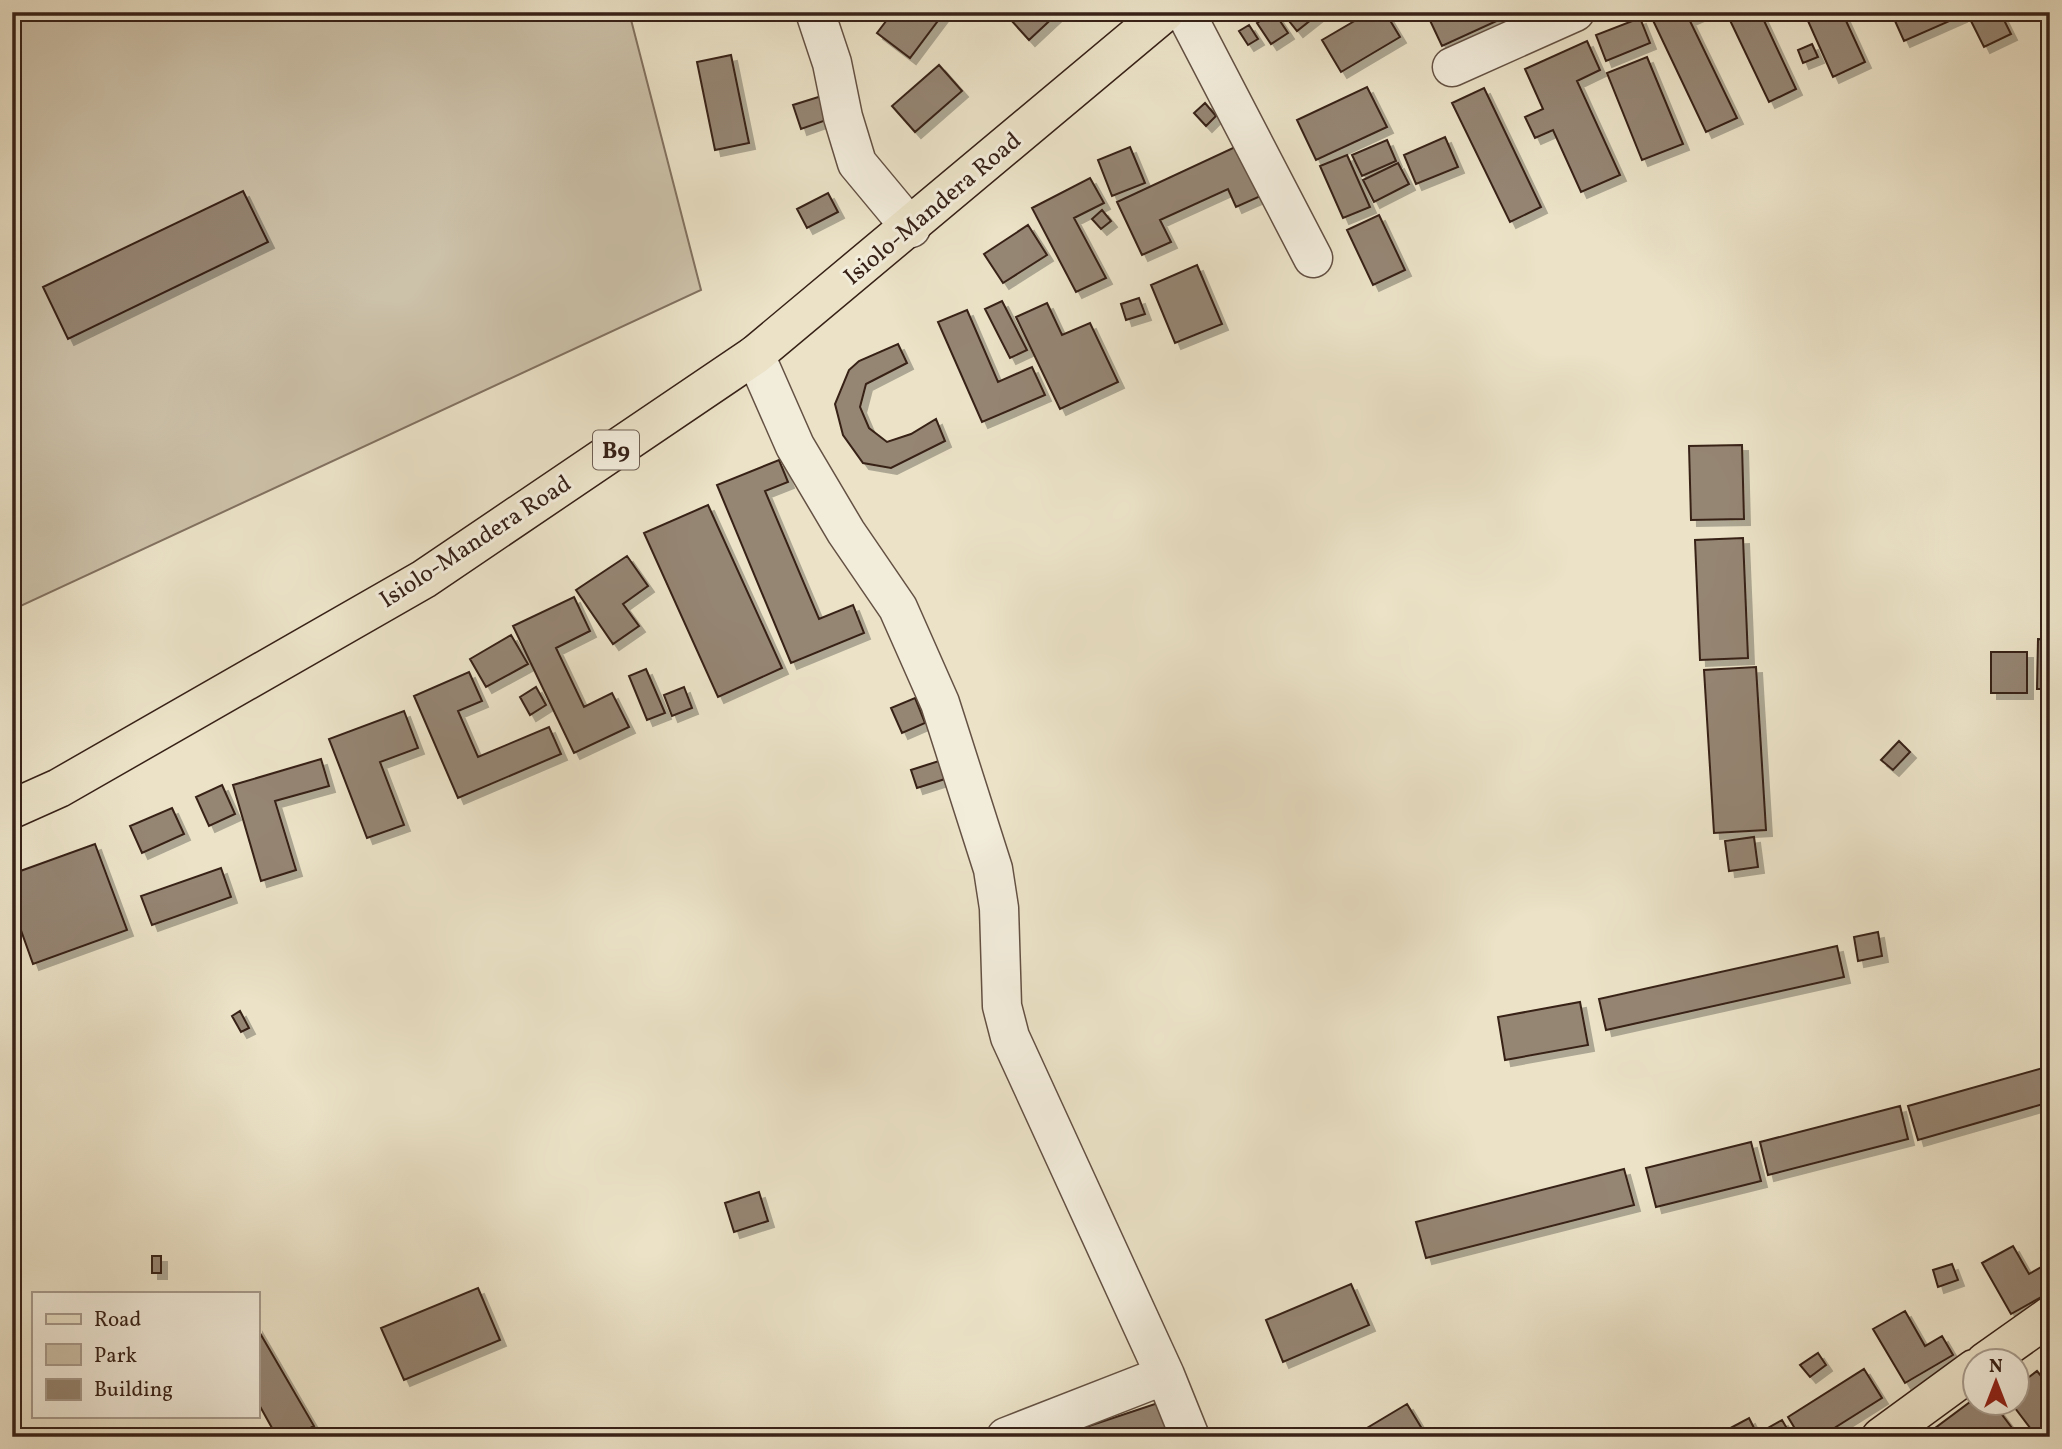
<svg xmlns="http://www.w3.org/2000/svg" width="2062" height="1449" font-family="Vollkorn,serif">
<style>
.green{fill:#ccc1a9;stroke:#827160;stroke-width:2}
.building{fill:#958573;stroke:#372117;stroke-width:2;filter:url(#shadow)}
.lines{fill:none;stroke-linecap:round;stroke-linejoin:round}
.minor-casing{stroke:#645143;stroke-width:41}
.major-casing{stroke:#372117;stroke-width:41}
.highway-casing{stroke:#372117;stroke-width:41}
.minor{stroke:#f2ecdb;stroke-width:38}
.major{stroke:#ebe2c7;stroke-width:38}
.highway{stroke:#ebe2c7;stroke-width:38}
.labels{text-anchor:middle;stroke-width:6;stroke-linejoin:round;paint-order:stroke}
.shield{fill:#f2ecdb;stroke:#6f5e52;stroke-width:2}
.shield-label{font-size:23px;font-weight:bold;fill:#372117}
.street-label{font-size:24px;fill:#372117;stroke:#f2ecdb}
</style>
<defs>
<filter id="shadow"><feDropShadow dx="6" dy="6" stdDeviation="0" flood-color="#0004"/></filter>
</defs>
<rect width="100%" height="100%" fill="#ebe2c7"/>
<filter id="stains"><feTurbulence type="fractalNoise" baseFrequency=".00286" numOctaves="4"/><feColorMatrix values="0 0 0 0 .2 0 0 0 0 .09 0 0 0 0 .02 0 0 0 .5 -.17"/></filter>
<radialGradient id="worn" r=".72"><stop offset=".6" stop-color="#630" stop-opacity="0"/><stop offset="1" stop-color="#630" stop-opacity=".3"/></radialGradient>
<path class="green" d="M12,12H629L701,290L12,610Z"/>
<path class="building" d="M893,12H941L943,14L910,58L877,33Z
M1017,12H1059L1029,40L1010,19Z
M1274,12L1288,33L1271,44L1257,23Z
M1282,12H1321L1297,31Z
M1370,12H1385L1400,37L1341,72L1322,40Z
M1426,12H1498L1501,19L1442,46Z
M1649,12H1705L1689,19L1737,118L1706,132Z
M1726,12H1760L1796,89L1769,102Z
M1804,12H1842L1865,62L1833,77Z
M1891,12H1960L1961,16L1904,41Z
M1975,12H2000L2011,34L1984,47L1968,15Z
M1640,18L1650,43L1606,61L1596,35Z
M1249,25L1258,39L1248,45L1239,31Z
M1587,41L1600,70L1577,81L1620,175L1581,192L1553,130L1535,138L1525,117L1543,109L1525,69Z
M1812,44L1818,57L1803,63L1798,50Z
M731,55L749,143L715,150L697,62Z
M1647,57L1683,144L1642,160L1607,73Z
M939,65L962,91L915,132L892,106Z
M1367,87L1387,127L1316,160L1297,120Z
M1484,88L1541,207L1510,222L1452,103Z
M828,94L835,117L801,129L793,105Z
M1205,103L1216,116L1206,126L1194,113Z
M1445,137L1458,167L1416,184L1404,155Z
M1387,140L1396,161L1362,176L1352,155Z
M1248,141L1272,191L1236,207L1228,189L1160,220L1171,242L1142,255L1117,202Z
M1130,147L1145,183L1112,196L1098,160Z
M1347,155L1370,207L1343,218L1320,166Z
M1398,163L1409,184L1374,202L1363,180Z
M1090,178L1104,203L1074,218L1106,278L1076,292L1032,208Z
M243,191L268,242L68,339L43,287Z
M828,193L838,212L807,228L797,209Z
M1102,210L1111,221L1101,229L1092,219Z
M1379,215L1405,270L1373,285L1347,230Z
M1028,225L1047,255L1003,283L984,254Z
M1197,265L1222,324L1175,343L1151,285Z
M1139,298L1145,314L1126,320L1121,304Z
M1002,301L1027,350L1010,358L985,309Z
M1047,303L1062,335L1090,323L1118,382L1060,409L1016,317Z
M967,310L998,382L1032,367L1045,395L982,422L938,322Z
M898,344L907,363L866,384L860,407L869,428L887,442L911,434L936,419L945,441L891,468L863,463L843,435L835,404L849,370L859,361Z
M1742,445L1744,519L1691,520L1689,446Z
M779,460L788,482L765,491L819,619L853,605L864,633L791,663L717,485Z
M708,505L782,668L718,697L644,533Z
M1743,538L1748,658L1700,660L1695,540Z
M627,556L648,586L623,604L639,626L613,644L576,590Z
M574,597L590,631L556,648L584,707L612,693L629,727L574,753L513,626Z
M511,635L528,664L486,687L470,659Z
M2038,639L2050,640V689H2037Z
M1991,652H2027V693H1991Z
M1756,667L1766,830L1714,833L1704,670Z
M646,669L665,713L647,720L629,676Z
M469,672L482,701L458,711L478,757L549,727L561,754L458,798L414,696Z
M536,687L546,705L530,715L520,697Z
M684,687L692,708L672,716L664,695Z
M915,698L925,723L902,733L891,708Z
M404,711L418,748L380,762L404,825L367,838L329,739Z
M1899,741L1910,752L1893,770L1881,760Z
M321,759L329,786L275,801L296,870L261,881L233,785Z
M942,760L948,778L917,788L911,770Z
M222,785L235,814L209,826L196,797Z
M172,808L184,834L142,853L130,826Z
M1754,837L1758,867L1729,871L1725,841Z
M95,844L127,930L33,964L12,905V874Z
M221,868L231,897L152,925L141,896Z
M1878,932L1882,956L1858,961L1854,937Z
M1837,946L1844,977L1606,1030L1599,999Z
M1580,1002L1588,1045L1505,1060L1498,1017Z
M240,1011L249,1028L241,1032L232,1016Z
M2050,1066V1102L1918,1140L1908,1106Z
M1900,1106L1908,1139L1768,1175L1760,1142Z
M1751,1142L1761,1181L1656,1207L1646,1168Z
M1624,1169L1634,1205L1426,1258L1416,1222Z
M759,1192L768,1221L734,1232L725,1203Z
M2013,1246L2029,1274L2050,1262V1292L2011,1314L1982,1263Z
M152,1256H161V1273H152Z
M1952,1264L1958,1280L1938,1287L1933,1270Z
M1351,1284L1369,1325L1283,1362L1266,1320Z
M478,1288L500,1340L404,1380L381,1328Z
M1905,1311L1925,1346L1942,1336L1953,1355L1905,1383L1873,1329Z
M257,1328L314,1426L294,1437H277L257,1401Z
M1818,1353L1826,1365L1810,1377L1800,1365Z
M1864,1369L1882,1398L1820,1437H1800L1788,1417Z
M2037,1371L2050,1387V1437H2037L2012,1404H2016V1387Z
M1974,1399V1404H1994L2015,1432L2008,1437H1923Z
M1161,1402L1172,1437H1056Z
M1407,1404L1427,1437H1352Z
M1749,1418L1757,1434L1782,1420L1792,1437H1726L1723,1432Z"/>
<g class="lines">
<defs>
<path id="minor" d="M815,12L832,63L843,117L857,163L911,228
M1185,12L1313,258
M1452,67L1575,12
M755,355L795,446L846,532L898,608L940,703L993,869L999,908L1002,1006L1010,1037L1165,1375L1190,1437
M1006,1437L1165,1375"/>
<path id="major" d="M1985,1362L2050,1316
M1881,1437L1974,1369"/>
<path id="highway" d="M12,809L59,788L424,579L755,355L1165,12"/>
</defs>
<use href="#minor" class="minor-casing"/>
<use href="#major" class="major-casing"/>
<use href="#highway" class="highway-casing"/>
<use href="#minor" class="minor"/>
<use href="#major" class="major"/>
<use href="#highway" class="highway"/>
</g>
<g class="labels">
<rect class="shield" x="593" y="430.5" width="46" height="39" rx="5"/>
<g class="shield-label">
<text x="616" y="458">B9</text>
</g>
<g class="street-label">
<text transform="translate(932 208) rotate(-40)" y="8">Isiolo-Mandera Road</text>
<text transform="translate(475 541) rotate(-33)" y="8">Isiolo-Mandera Road</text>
</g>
</g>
<rect width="2062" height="1449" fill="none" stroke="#ebe2c7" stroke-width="42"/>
<rect x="14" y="14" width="2034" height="1421" fill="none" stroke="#372117" stroke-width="3.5"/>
<rect x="21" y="21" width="2020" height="1407" fill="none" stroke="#372117" stroke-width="2"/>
<rect x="32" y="1292" width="228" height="126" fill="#f2ecdb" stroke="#a79b8d" stroke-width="2"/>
<rect x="46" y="1314" width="35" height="10" fill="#ebe2c7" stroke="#a79b8d" stroke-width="2"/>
<text x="94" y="1326" font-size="21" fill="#372117">Road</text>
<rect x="46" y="1344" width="35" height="21" fill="#ccc1a9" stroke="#a79b8d" stroke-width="2"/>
<text x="94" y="1362" font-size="21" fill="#372117">Park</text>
<rect x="46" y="1379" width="35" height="21" fill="#958573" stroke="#a79b8d" stroke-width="2"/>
<text x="94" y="1396" font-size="21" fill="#372117">Building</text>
<g transform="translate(1996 1382)"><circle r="33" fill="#f2ecdb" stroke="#a79b8d" stroke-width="2"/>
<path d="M0-5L12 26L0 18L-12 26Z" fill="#8f2418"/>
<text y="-10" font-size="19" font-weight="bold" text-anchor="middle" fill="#372117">N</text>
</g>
<rect width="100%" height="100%" filter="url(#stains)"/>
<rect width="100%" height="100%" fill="url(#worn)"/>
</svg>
